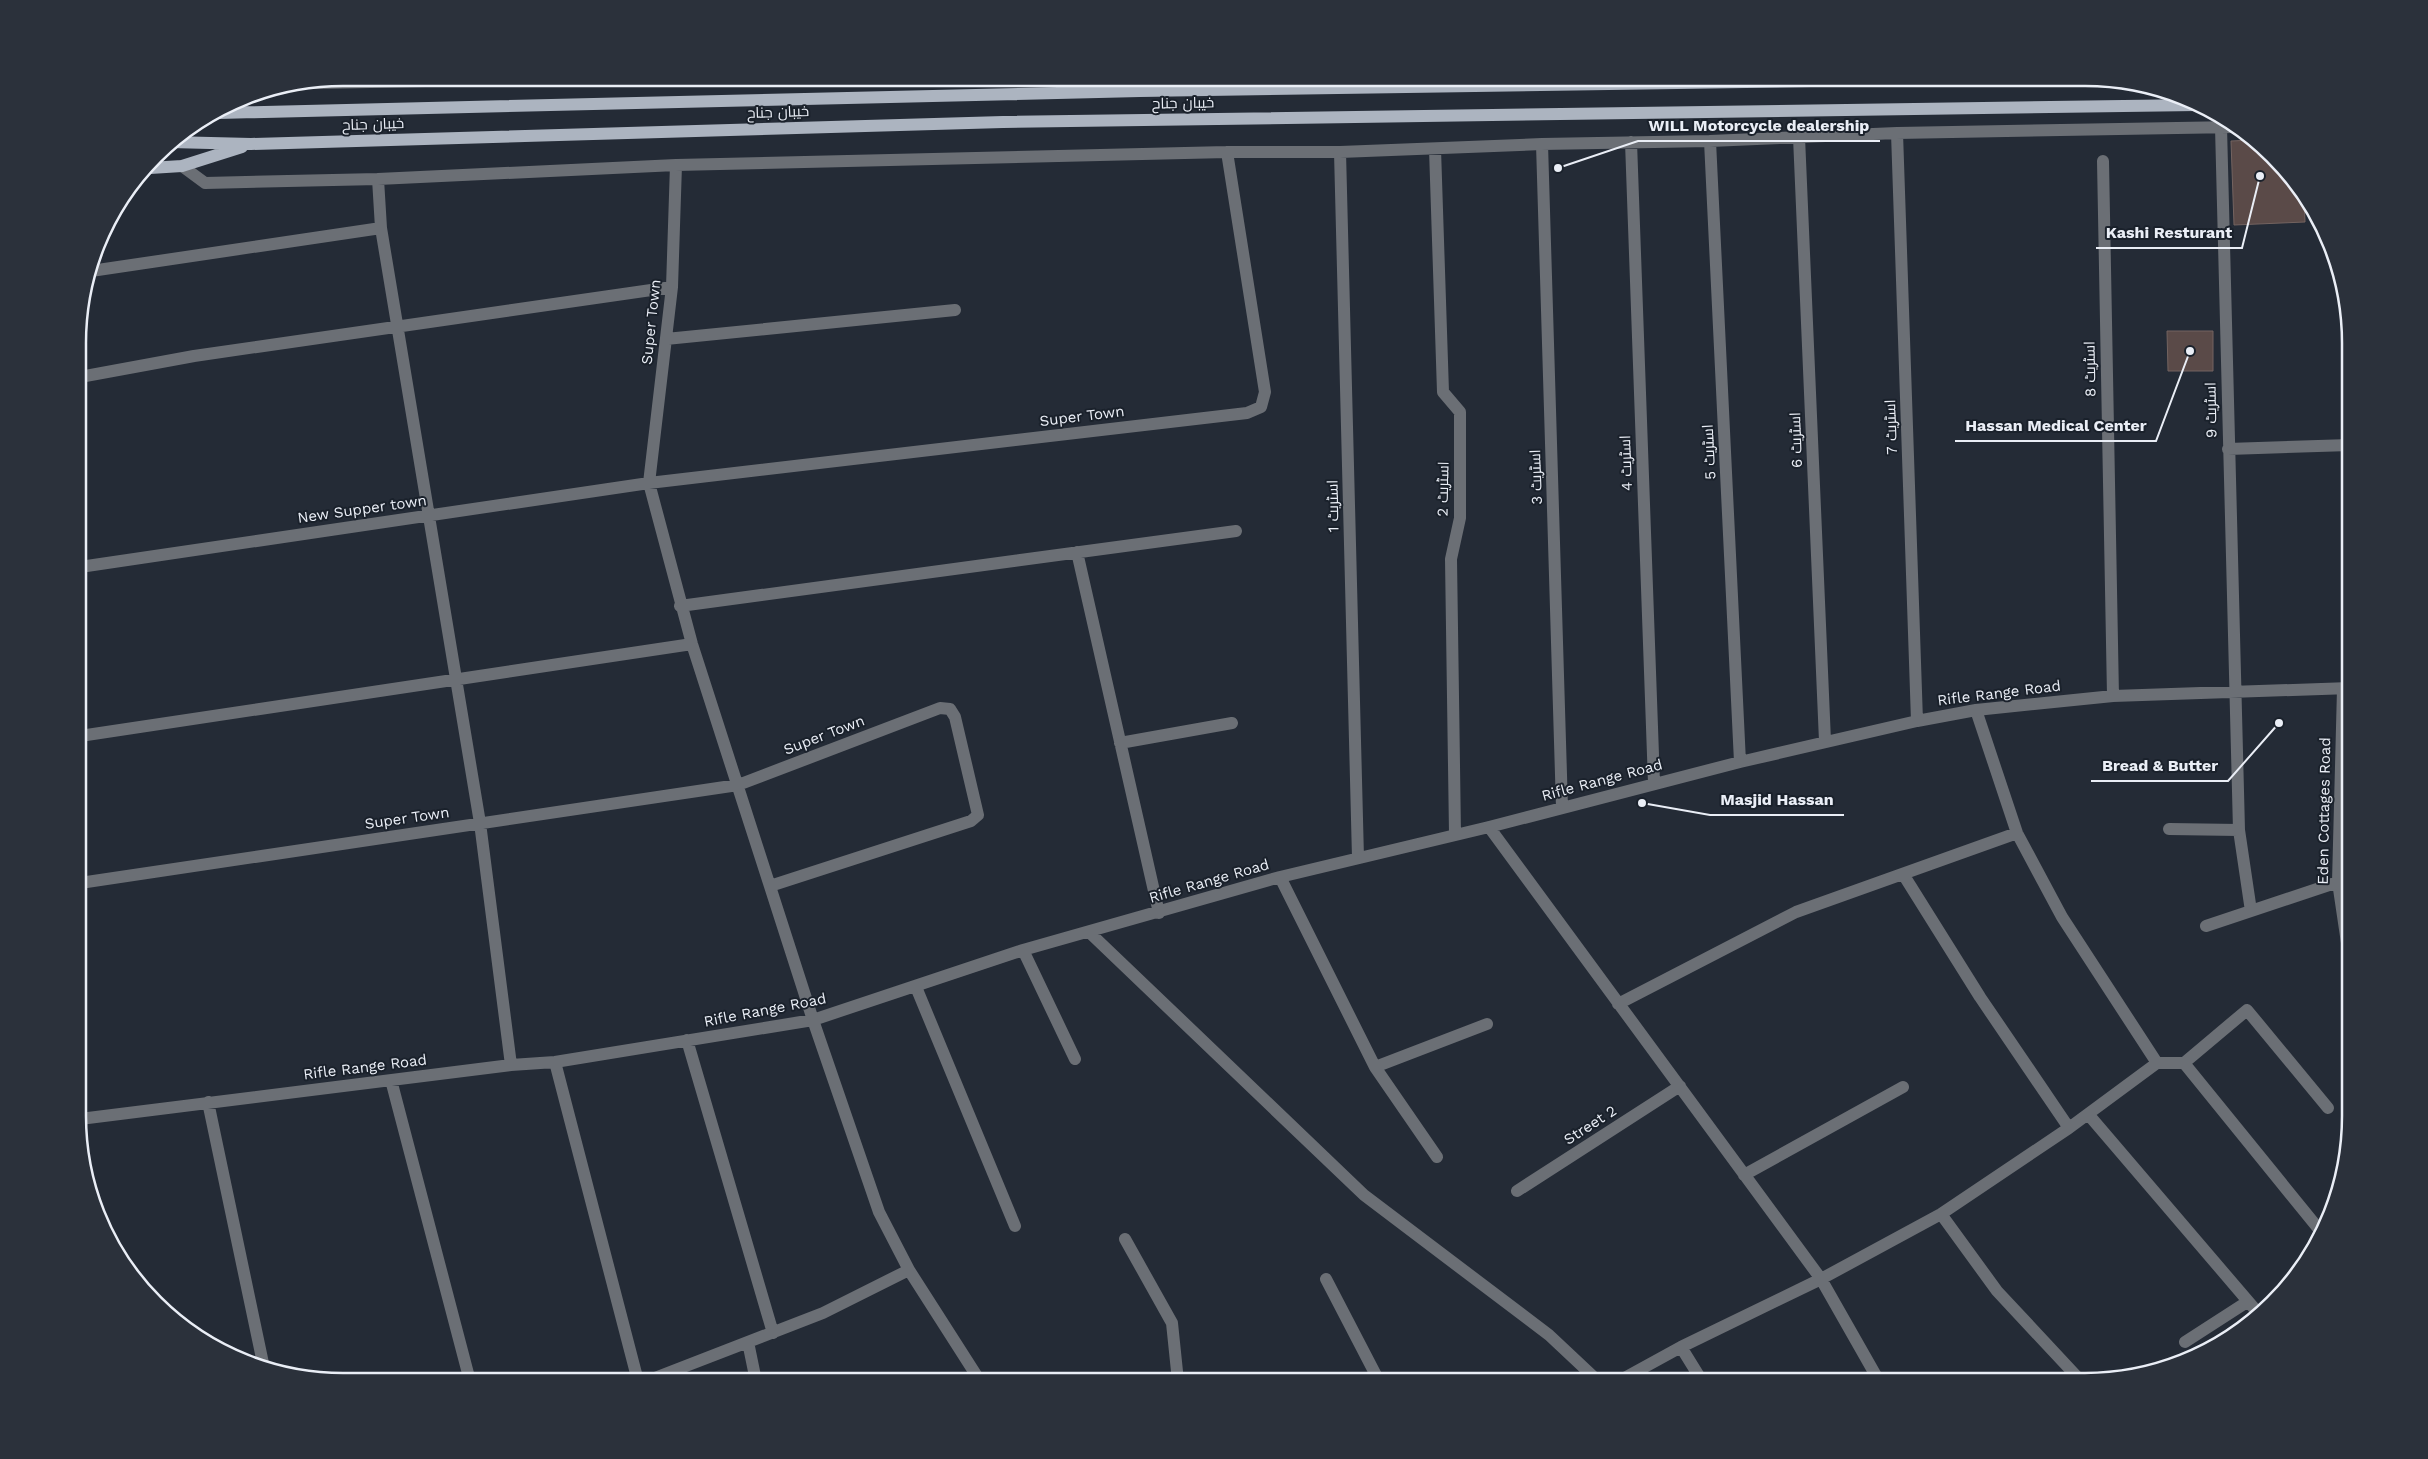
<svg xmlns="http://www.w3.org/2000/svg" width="2428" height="1459" font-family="'Work Sans',Cairo,sans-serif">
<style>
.building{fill:#5a4a48;stroke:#736360}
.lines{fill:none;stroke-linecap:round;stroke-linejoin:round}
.minor{stroke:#6b6f75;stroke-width:12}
.major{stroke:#acb4c0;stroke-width:12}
.labels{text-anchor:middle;stroke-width:4;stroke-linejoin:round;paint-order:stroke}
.street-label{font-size:15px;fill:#eaeef6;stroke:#1a212b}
.rim{fill:none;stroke:#eaeef6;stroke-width:2.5}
.leader{fill:none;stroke:#eaeef6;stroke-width:2}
.callout-dot{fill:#eaeef6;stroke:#1a212b;stroke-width:2}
.callout-label{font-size:16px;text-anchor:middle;font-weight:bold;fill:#eaeef6;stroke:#1a212b;stroke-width:4;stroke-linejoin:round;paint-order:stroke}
</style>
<rect width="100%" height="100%" fill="#242b36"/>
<path class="building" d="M2253,140L2272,155L2304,196L2305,222L2234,225L2231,141Z
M2167,331H2213V371H2168Z"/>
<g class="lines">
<path class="minor" d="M315,83L586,78
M2221,127L2239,830L2251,911
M1897,133L1917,721
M1799,137L1825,741
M1710,141L1740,762
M1631,142L1654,783
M1542,144L1562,808
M1435,149L1443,392L1460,412V518L1451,559L1455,834
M1340,152L1358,858
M2103,161L2113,696
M676,165L672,287L649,483L692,644L813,1020L879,1212L909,1270L980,1381
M182,166L205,183L378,179L676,165L1227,152H1340L1542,144L1710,141L1897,133L2235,127
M378,179L381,228L480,823L511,1065
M91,271L381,228
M666,339L955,310
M80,377L194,356L672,287
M2228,449L2350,445
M1077,552L1159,913
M80,567L649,483L1247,413L1261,407L1265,392L1227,152
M680,606L1236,531
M2343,689L2338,882L2350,963
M1976,710L2017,833L2062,917L2157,1063
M80,736L692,644
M1120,743L1232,723
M1489,827L1821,1279L1879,1381
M2169,829L2239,830
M1903,874L1980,997L2069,1128
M1280,877L1375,1067L1437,1157
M80,883L738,785L940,708L950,709L955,717L978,815L971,821L770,886
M2206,926L2338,882
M1089,932L1364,1195L1549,1335L1598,1381
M1023,950L1075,1059
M916,987L1015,1226
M1618,1004L1796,912L2017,833
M687,1040L773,1333
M555,1062L638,1381
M2184,1063L2247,1010L2328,1108
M1375,1067L1487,1024
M391,1080L470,1381
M208,1102L264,1368
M2088,1114L2259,1314
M80,1119L511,1065L555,1062L813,1020L1023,950L1280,877L1489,827L1740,762L1917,721L1976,710L2113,696L2350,688
M1744,1175L1903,1087
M1517,1191L1680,1086
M1941,1214L1997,1291L2081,1381
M1125,1239L1172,1323L1178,1381
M1326,1279L1379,1381
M748,1342L756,1381
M2185,1342L2247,1302
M1681,1347L1702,1381
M647,1381L823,1313L909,1270
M1619,1381L1681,1347L1821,1279L1941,1214L2069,1128L2157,1063H2184L2322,1233"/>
<path class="major" d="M218,113L1140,91L2012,78
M170,142L251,144L1003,122L2197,105
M150,168L182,166L242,147"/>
</g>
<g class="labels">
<g class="street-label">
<text transform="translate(1183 103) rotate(-1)" y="5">خیبان جناح</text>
<text transform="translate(778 112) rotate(-2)" y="5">خیبان جناح</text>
<text transform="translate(373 124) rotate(-2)" y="5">خیبان جناح</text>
<text transform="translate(651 322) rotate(-84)" y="5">Super Town</text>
<text transform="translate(2090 369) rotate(-91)" y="5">اسٹریٹ 8</text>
<text transform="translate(2211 410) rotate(-91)" y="5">اسٹریٹ 9</text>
<text transform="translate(1082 416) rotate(-7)" y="5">Super Town</text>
<text transform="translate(1891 427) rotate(-92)" y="5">اسٹریٹ 7</text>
<text transform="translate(1796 440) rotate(-92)" y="5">اسٹریٹ 6</text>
<text transform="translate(1709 452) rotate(-93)" y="5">اسٹریٹ 5</text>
<text transform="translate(1626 463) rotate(-92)" y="5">اسٹریٹ 4</text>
<text transform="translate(1536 477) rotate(-92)" y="5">اسٹریٹ 3</text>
<text transform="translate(1443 489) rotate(-89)" y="5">اسٹریٹ 2</text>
<text transform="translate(1333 506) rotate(-91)" y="5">اسٹریٹ 1</text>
<text transform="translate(362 509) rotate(-8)" y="5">New Supper town</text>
<text transform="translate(1999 693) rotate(-7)" y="5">Rifle Range Road</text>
<text transform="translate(824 735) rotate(-21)" y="5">Super Town</text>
<text transform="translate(1602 780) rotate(-15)" y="5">Rifle Range Road</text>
<text transform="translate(2324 811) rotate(-89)" y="5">Eden Cottages Road</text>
<text transform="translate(407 818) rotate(-8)" y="5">Super Town</text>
<text transform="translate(1209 881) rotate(-16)" y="5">Rifle Range Road</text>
<text transform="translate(765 1010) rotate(-11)" y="5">Rifle Range Road</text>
<text transform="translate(365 1067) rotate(-7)" y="5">Rifle Range Road</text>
<text transform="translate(1590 1125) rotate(-33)" y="5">Street 2</text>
</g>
</g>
<path d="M0 0H2428V1459H0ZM343 86H2085A257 257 0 0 1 2342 343V1116A257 257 0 0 1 2085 1373H343A257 257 0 0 1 86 1116V343A257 257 0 0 1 343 86Z" fill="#2b313b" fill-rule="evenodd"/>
<path class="rim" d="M343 86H2085A257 257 0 0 1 2342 343V1116A257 257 0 0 1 2085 1373H343A257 257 0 0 1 86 1116V343A257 257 0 0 1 343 86Z"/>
<path class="leader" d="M1558 168L1638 141H1880M2260 176L2242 248H2096M2190 351L2156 441H1955M2279 723L2228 781H2091M1642 803L1710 815H1844"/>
<g class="callout-dot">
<circle cx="1558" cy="168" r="5"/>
<circle cx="2260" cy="176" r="5"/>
<circle cx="2190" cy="351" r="5"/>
<circle cx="2279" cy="723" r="5"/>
<circle cx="1642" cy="803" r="5"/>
</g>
<g class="callout-label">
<text x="1759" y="131">WILL Motorcycle dealership</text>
<text x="2169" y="238">Kashi Resturant</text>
<text x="2056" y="431">Hassan Medical Center</text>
<text x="2160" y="771">Bread &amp; Butter</text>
<text x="1777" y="805">Masjid Hassan</text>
</g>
</svg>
